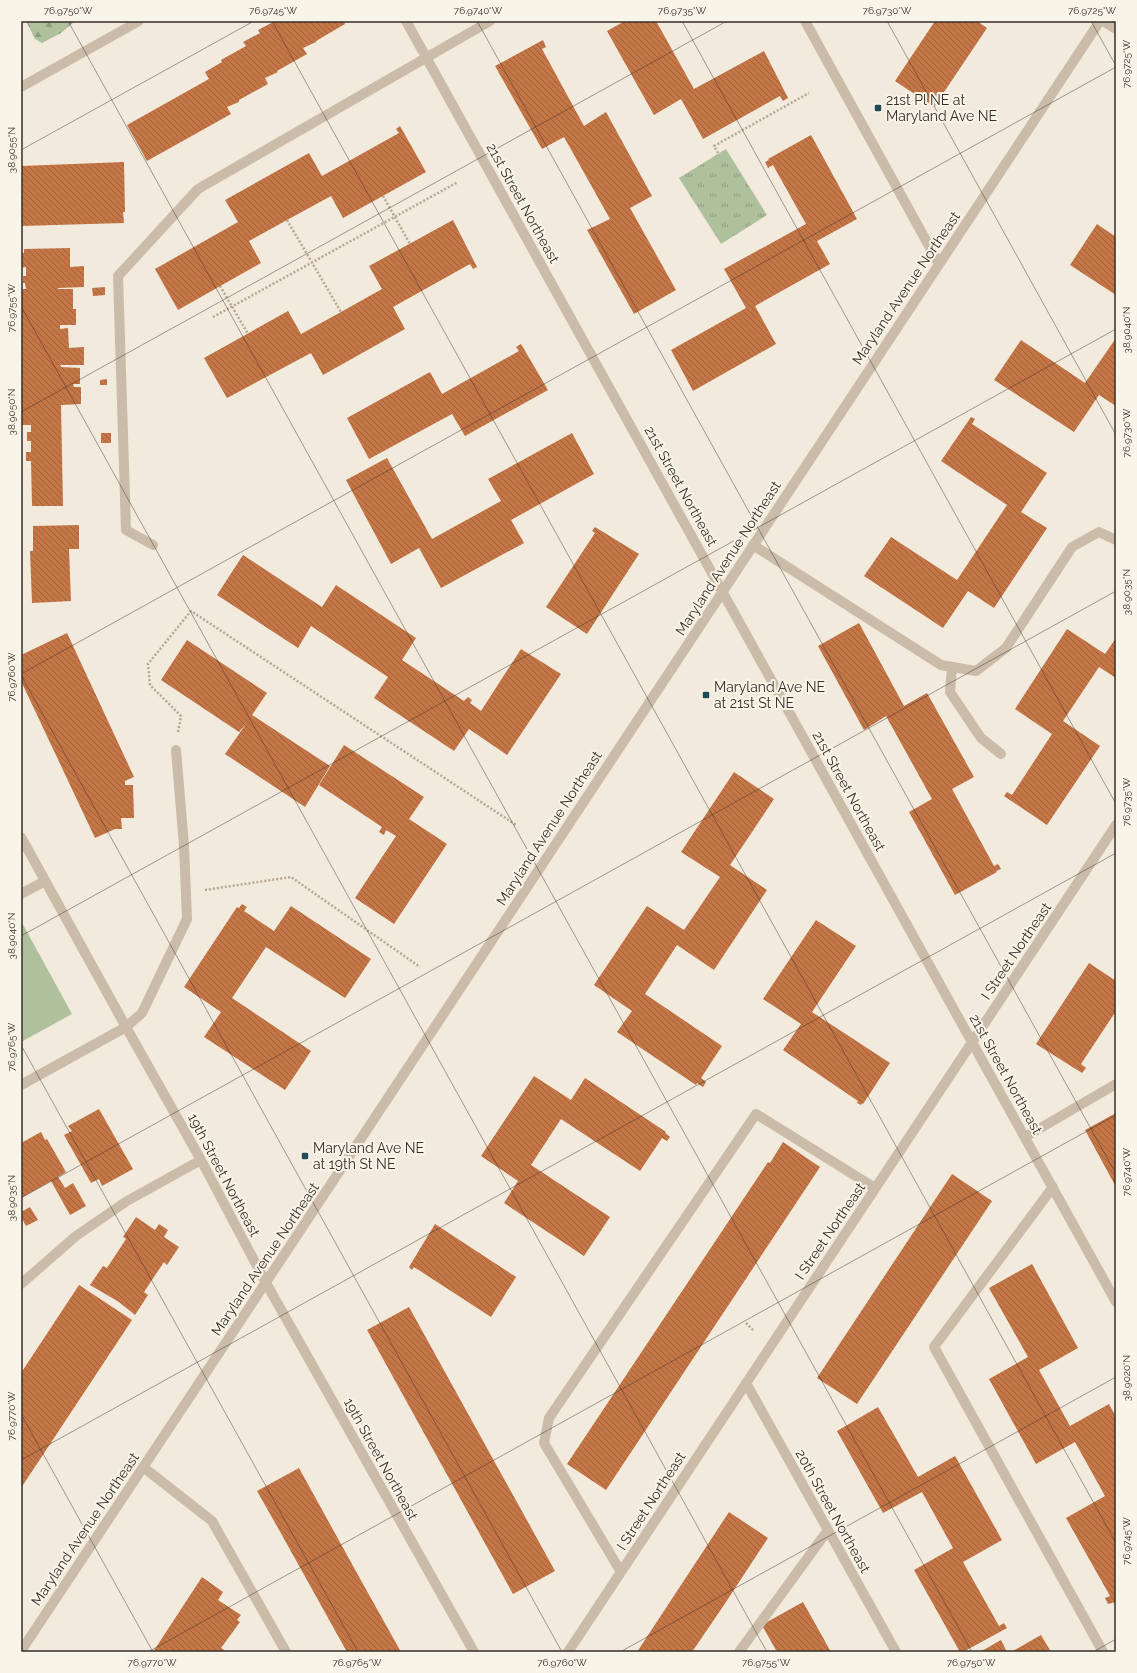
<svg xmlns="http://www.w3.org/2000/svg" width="1137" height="1673" font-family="Raleway,sans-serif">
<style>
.grass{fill:#afc09c}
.forest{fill:url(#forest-firs)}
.park{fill:url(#park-tufts)}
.building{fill:url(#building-back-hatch)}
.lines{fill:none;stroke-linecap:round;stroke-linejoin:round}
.path{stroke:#b5a692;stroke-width:2.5;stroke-dasharray:2 2;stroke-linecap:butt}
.minor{stroke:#cabca8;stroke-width:10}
.ticks{fill:none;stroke:#362e28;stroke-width:1;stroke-opacity:0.45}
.poi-dot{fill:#1e4c57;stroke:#f9f4e8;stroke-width:1.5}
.labels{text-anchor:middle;stroke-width:4;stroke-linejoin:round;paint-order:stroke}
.poi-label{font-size:14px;fill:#362e28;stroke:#f9f4e8;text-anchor:start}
.street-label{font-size:14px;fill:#362e28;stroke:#f9f4e8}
.neatline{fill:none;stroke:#362e28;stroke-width:1.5}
.ticks-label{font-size:10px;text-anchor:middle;fill:#362e28}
</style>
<defs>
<pattern id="forest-firs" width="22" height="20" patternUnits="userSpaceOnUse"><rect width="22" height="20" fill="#afc09c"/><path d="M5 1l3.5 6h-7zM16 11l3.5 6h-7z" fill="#8f9c7f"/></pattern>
<pattern id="park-tufts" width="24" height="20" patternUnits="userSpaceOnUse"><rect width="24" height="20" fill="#afc09c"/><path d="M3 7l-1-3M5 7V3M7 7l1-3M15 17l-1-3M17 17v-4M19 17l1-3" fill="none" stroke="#8f9c7f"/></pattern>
<pattern id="building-back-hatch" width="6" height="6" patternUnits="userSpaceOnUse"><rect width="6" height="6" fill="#c47647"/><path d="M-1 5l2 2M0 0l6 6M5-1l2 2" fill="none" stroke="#a0613b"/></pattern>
</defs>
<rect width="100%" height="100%" fill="#f2eadc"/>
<path class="grass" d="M21,921L72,1014L21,1042Z"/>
<path class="forest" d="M26,21H75L61,33L42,43L35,39Z"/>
<path class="park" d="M726,149L767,215L721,244L679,178Z"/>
<path class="building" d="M275,21H344L345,24L316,41V42L303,48L307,54L277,71L278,72L265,78L268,84L239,100V102L227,107L231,114L147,161L127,125L209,79L205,72L222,62L221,60L246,46L243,42L260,33L258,30Z
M625,21H656L694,89L764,51L788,98L783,101L780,96L703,139L681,99L654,115L607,31Z
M935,21H977L987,28L934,107L895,81Z
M543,40L546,47L542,49L584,126L606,112L652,196L630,208L676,290L634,314L587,230L610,219L564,137L542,149L495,66Z
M400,126L426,172L343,218L331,196L287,220L249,241L261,263L178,310L155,269L238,222L225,200L309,153L322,176L399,133L396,129Z
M811,135L857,219L817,241L830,264L755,306L776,344L693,391L671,350L746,308L724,269L806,224L773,165L768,168L765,162L769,160L768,159Z
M124,162L125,212H123L124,223L21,226V166Z
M453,220L477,267L473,269L470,264L393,307L405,329L323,375L311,353L227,398L204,358L288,311L301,334L341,312L382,289L369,266Z
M1097,224L1116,237V295L1070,265Z
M70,248V267L84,266V287L58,288V289H73V309H76V325H60V329L68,328L69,348L84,347V365H60L61,367L80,368V384H73L74,387H81V404L61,405L63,506H32L31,461H26V452H31V441H27V432H31V425H21V289H26L25,283H23V276H26V267L21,268V253H24V249Z
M105,287V295L93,296L92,288Z
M1116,338V406L1099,395L1074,432L994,380L1021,340L1085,383Z
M521,344L548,390L465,436L452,414L369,459L347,418L430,372L442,394L519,351L516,347Z
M107,379V385H100V380Z
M971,417L975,419L972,424L1047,473L1021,512L1047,528L994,608L968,591L943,628L864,576L891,537L957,580L1007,505L941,461Z
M101,433H111V443H101Z
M572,433L594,474L511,520L524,543L441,588L419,548L391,564L346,480L387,458L432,539L501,501L488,479Z
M79,525V549H69L71,601L32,603L30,551H33V526Z
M595,527L639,554L587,634L546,607L595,533L592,531Z
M243,555L322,607L336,585L416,638L402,660L464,701L468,697L472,700L470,703L481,711L521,649L561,674L507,755L469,729L454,751L374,698L388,677L311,626L298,648L217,595Z
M859,623L904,706L927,693L974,777L952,789L994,866L998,864L1001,869L996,871L997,872L955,895L909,812L932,799L886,716L864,730L818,646Z
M1067,629L1105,654L1116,638V678L1099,667L1063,721L1100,746L1047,825L1004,796L1007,792L1012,795L1052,734L1015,709Z
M67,633L134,777L125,781V785H133L134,818H121L122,829H115L95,838L21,681V655Z
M187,640L267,693L252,715L330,766L305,807L225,754L246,724L239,732L161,680Z
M344,745L424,797L409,819L447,844L394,924L355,898L396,836L386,830L384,835L379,832L382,827L319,785Z
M734,772L774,799L730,865L767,890L714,970L677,945L645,994L722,1046L701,1078L706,1082L703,1087L697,1083L696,1085L617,1032L632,1011L594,985L647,906L684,930L720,877L681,852Z
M242,904L247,907L244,911L274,931L291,906L371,959L345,998L266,947L232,998L311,1051L285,1090L204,1037L221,1012L184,987L237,907L239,908Z
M816,920L856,946L812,1012L890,1063L863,1104L862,1103L861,1105L857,1103L858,1101L783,1050L801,1024L763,999Z
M1089,963L1116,981V1011L1081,1064L1086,1068L1082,1073L1036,1044Z
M534,1076L571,1100L585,1078L666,1132L665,1133L670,1137L667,1141L662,1138L640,1171L561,1119L531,1165L610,1217L584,1256L504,1203L518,1181L481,1156Z
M99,1109L133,1169L102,1186L99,1179L91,1183L64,1135L72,1131L68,1126Z
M1116,1113V1187L1085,1130Z
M41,1132L45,1140L47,1139L66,1172L58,1177L65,1188L73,1183L86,1206L70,1215L51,1181L21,1198V1143Z
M783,1142L820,1167L606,1490L567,1464L768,1162L770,1163Z
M952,1174L992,1201L857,1404L817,1378Z
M30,1207L38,1220L26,1226L21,1217V1212Z
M136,1217L155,1230L159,1224L168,1230L164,1237L179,1247L167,1265L164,1262L144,1292L148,1295L135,1315L119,1302L90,1285L103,1266L107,1268L126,1239L123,1237Z
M435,1224L516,1277L491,1317L414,1267L412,1270L409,1267Z
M1032,1264L1078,1348L1039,1370L1070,1426L1109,1404L1116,1417V1602L1108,1604L1105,1598L1110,1596L1066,1518L1105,1496L1075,1442L1036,1464L989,1379L1028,1357L989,1288Z
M79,1285L132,1320L21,1488V1373Z
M409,1307L555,1571L513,1594L367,1330Z
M878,1407L918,1477L955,1456L1002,1540L963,1562L999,1626L1004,1623L1007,1628L963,1652H960L914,1570L953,1548L922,1492L883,1513L837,1431Z
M299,1468L358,1575L401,1652H347L278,1528L257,1491Z
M729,1512L768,1538L724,1605L692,1652H637Z
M202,1577L223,1592L218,1600L241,1615L237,1620L240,1622L221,1648L227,1652H153Z
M803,1602L831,1652H777L763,1627L767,1622Z
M1041,1635L1051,1652H1011Z
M1001,1640L1007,1652H980Z"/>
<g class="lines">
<path class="path" d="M718,153L714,146L809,93
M383,196L410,244
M287,220L341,312
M220,286L248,334
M213,317L458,182
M178,732L181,716L150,685L148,664L191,611L516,825
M205,890L291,877L420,967
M746,1323L753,1330"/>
<path class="minor" d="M406,21L1116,1302
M805,21L939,264
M1103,21L1116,29
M21,87L139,21
M153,545L126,530L118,276L198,189L490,21
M753,545L941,665L976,671L1006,648L1072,547L1099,532L1116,540
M952,667L950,692L981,738L1001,754
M21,837L126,1027L201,1160L266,1283L474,1652
M21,894L45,881
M21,1085L126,1027L142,1013L187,919L184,846L176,750
M1025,1137L1116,1084
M1053,1187L934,1347L1103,1652
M21,1284L76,1236L127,1201L201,1160
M746,1383L896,1652
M143,1467L212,1521L286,1652
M621,1572L544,1443L549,1418L756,1114L875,1188
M21,1651L288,1249L1100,21
M568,1652L1116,825
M739,1652L828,1530"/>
</g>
<path class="ticks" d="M68,21L972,1652M272,21L1116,1543M477,21L1116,1174M682,21L1116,804M887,21L1116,435M1091,21L1116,66M21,150L254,21M21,306L767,1652M21,412L727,21M21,674L1116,67M21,675L562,1652M21,936L1116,329M21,1045L358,1652M21,1198L1116,591M21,1414L153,1652M21,1460L1116,853M148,1652L1116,1115M620,1652L1116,1377M1093,1652L1116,1639"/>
<g class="poi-dot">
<rect x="874" y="104" width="8" height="8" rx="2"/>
<rect x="702" y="691" width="8" height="8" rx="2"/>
<rect x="301" y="1152" width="8" height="8" rx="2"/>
</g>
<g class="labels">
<g class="poi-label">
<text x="886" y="105">21st Pl NE at<tspan x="886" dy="16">Maryland Ave NE</tspan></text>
<text x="714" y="692">Maryland Ave NE<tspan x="714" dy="16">at 21st St NE</tspan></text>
<text x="313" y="1153">Maryland Ave NE<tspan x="313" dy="16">at 19th St NE</tspan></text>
</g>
<g class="street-label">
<text transform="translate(523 203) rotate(61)" y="5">21st Street Northeast</text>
<text transform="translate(906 288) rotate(-56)" y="5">Maryland Avenue Northeast</text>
<text transform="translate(681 486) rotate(61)" y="5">21st Street Northeast</text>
<text transform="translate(728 558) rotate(-57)" y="5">Maryland Avenue Northeast</text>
<text transform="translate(849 791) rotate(61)" y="5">21st Street Northeast</text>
<text transform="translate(549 828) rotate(-57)" y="5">Maryland Avenue Northeast</text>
<text transform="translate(1016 951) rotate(-56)" y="5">I Street Northeast</text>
<text transform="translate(1006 1074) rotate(61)" y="5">21st Street Northeast</text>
<text transform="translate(224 1175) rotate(62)" y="5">19th Street Northeast</text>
<text transform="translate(830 1231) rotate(-56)" y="5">I Street Northeast</text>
<text transform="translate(265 1259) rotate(-56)" y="5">Maryland Avenue Northeast</text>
<text transform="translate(381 1459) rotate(61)" y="5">19th Street Northeast</text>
<text transform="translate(651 1501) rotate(-57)" y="5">I Street Northeast</text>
<text transform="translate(833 1511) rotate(61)" y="5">20th Street Northeast</text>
<text transform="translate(85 1529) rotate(-56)" y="5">Maryland Avenue Northeast</text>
</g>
</g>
<rect width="1137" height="1673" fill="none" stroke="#f9f4e8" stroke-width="44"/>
<rect x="22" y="22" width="1093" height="1629" class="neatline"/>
<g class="ticks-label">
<text x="68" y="14">76.9750°W</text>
<text x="273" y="14">76.9745°W</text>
<text x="478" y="14">76.9740°W</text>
<text x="682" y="14">76.9735°W</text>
<text x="887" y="14">76.9730°W</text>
<text x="1092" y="14">76.9725°W</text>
<text transform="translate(1126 64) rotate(-90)" y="4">76.9725°W</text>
<text transform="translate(11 150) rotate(-90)" y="4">38.9055°N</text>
<text transform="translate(11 308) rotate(-90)" y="4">76.9755°W</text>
<text transform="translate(1126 330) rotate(-90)" y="4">38.9040°N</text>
<text transform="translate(11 412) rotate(-90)" y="4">38.9050°N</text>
<text transform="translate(1126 433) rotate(-90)" y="4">76.9730°W</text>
<text transform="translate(1126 592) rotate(-90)" y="4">38.9035°N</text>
<text transform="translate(11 677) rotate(-90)" y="4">76.9760°W</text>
<text transform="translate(1126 802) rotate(-90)" y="4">76.9735°W</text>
<text transform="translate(11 936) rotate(-90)" y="4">38.9040°N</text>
<text transform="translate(11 1047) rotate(-90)" y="4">76.9765°W</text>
<text transform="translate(1126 1172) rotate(-90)" y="4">76.9740°W</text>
<text transform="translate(11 1198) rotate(-90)" y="4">38.9035°N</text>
<text transform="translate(1126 1378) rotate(-90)" y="4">38.9020°N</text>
<text transform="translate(11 1416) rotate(-90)" y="4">76.9770°W</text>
<text transform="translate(1126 1541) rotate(-90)" y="4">76.9745°W</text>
<text x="152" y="1666">76.9770°W</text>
<text x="357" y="1666">76.9765°W</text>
<text x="562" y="1666">76.9760°W</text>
<text x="766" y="1666">76.9755°W</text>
<text x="971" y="1666">76.9750°W</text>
</g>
</svg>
